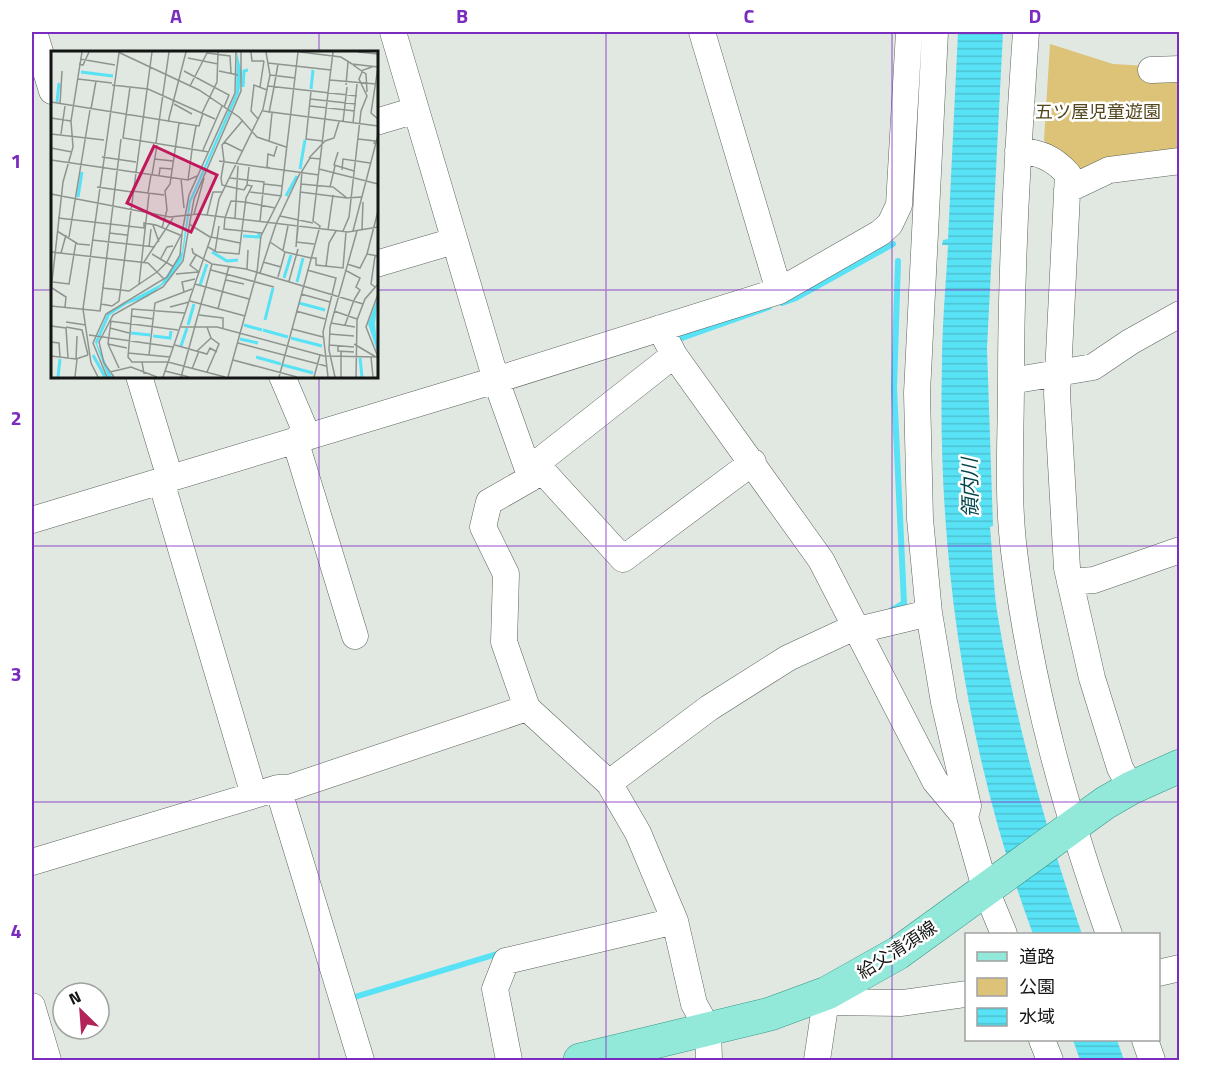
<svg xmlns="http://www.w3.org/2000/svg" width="1211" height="1092" font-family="'Titillium Web','Noto Sans JP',sans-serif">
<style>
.green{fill:#dcc378}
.water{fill:url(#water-rules)}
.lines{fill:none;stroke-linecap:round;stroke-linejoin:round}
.stream{stroke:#58e2f5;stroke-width:6}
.minor-casing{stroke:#5c645d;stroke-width:27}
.major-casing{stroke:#369684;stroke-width:34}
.minor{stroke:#fff;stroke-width:26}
.major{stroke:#92e9da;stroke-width:33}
.grid{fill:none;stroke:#7b2cbf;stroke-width:1.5;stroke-opacity:0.55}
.labels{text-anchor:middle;stroke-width:5;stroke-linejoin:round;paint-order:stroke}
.park-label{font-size:18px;fill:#54471f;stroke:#fff}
.street-label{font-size:18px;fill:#121513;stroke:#fff}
.water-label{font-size:20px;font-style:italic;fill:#01444b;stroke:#fff}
.inset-river{fill:none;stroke:#58e2f5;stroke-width:3}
.inset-road{fill:none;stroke:#8e948f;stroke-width:1.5}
.view{fill:#c2185b;fill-opacity:0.15;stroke:#c2185b;stroke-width:3}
.inset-edge{fill:none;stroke:#121513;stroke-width:3}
.neatline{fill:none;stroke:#7b2cbf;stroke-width:2}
.grid-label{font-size:20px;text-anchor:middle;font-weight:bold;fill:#7b2cbf}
</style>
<defs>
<pattern id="water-rules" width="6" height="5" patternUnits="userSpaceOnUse" patternTransform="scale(1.5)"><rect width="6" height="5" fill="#58e2f5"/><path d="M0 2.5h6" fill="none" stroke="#4cc1d1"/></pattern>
</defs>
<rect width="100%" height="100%" fill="#e0e8e1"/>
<path class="green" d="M1050,44L1113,64L1148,66L1179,74V153L1076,174L1044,140Z"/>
<path class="water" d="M958,32H1003L987,348L993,526L990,527C993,559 993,591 999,623C1017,728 1048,835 1082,934H1033C966,754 937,556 942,363C942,324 946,285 948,245H942L943,240L948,239Z
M1073,1040H1117L1124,1060H1080Z"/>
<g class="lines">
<path class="stream" d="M782,303L796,298L893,244
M679,339L769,307
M890,611L904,603L894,388L898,261
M348,999L497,954"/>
<defs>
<path id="minor" d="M34,32L52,91
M393,32L496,380L531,478L489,502L483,527L506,574L504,642L527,708L609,783L638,833L675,921L694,1004L708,1029L709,1060
M702,32L779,291
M935,32L917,393L920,519L929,613L944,702L968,806L965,817L985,888L1004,934
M1026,32C1018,148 1011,264 1011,381C1011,438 1007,495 1014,551C1030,684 1065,809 1109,934
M1151,70L1180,69
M376,122L416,110
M1018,151C1040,152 1053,158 1068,174L1057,394L1067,568L1092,678L1120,768L1131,788
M1067,190L1109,170L1180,161
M376,264L454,241
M660,328L674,355L821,560L935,781L965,817
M139,376L170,478
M282,376L308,437
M1011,381L1093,367L1130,342L1180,314
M295,440L355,636
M537,465L623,559L753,462
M528,470L674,355
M161,481L254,795
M32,520L496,380L779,291L880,233L890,224L899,205L909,32
M1070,582L1094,580L1180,550
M858,630L929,613
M609,783L709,708L788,658L857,626
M278,788L361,1060
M32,862L278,788H289L527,708
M1158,973L1180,968
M826,1002L902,1003L966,994
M32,1006L48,1060
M1042,1040L1050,1060
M1145,1040L1152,1060
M509,1060L495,989L506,961L675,921
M817,1060L827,993"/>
<path id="major" d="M580,1060L770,1014L827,993L898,953L1105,803L1131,788L1180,766"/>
</defs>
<use href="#minor" class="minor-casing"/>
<use href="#major" class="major-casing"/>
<use href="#minor" class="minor"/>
<use href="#major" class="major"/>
</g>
<path class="grid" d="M319,32V52M606,32V1060M892,32V1060M32,290H52M376,290H1180M319,376V1060M32,546H1180M32,802H1180"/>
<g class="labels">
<g class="park-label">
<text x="1098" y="118">五ツ屋児童遊園</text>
</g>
<g class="street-label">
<text transform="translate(897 950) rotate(-33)" y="6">給父清須線</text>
</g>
<g class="water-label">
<text transform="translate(970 488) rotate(-91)" y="7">領内川</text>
</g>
</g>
<g transform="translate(51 51)">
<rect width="327" height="327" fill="#e0e8e1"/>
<path d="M186,1L191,23L188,42L140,151L131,209L118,229L96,246L76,253L59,264L46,293L61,326H57L44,291L57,261L110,233L131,201L138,150L185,42ZM327,246L324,273L327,303L317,273Z" fill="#58e2f5"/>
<path class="inset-river" d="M30,21L62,25M192,36L193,20L197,19M260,38L262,19M6,51L8,32M249,118L254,89M235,145L246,125M27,146L31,121M192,185L208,186V182M161,201L176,210L187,209M233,227L240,204M246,231L252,207M149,234L156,213M248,252L274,259M214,269L222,237M137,274L143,253M193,274L211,279M212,279L237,286M80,282L99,284M102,285L119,287L120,280M240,287L271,295M189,288L207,292M130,295L136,277M42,304L54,326M205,306L230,313M309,307L311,326M232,314L262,322M7,326L9,308"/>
<path class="inset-road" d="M67,1L99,16M200,1L201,10H213M249,1L290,6L301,13L327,16M307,1L327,3M137,7L167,13M29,8L64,14M217,12L280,19M28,13L32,14L38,1M302,14L315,23L316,41M99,16L148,39L188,66L206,86L235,96M327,16L320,62L327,68M133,20L178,44L173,56M168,20L187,24M219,24L244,27M27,28L61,32M279,29L325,33M61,34L97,38L164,68M295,34L297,11M139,35L156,2L179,5L180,22M217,35L306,45M79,36L72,87L158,101M209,36L213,10M223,36L227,13M260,40L255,88L272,90M277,42L282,1M259,48L305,53M0,51L148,75L152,62M9,53L11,20M123,53L141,63M259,55L304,60M40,58L45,30M212,60L327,75M151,62L166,31L167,1M218,62L223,36M0,67L20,70M207,68L200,60L203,34L216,39M117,71L135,1M292,71L296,36M302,72L306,33M0,83L53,89M10,83L14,55M307,88L324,90L323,93M173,91L191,100M218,91L221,62M105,92L118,1M0,97L21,101M141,97L145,75M152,99L171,55M287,101L283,114L303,120M51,106L85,111M258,107L274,90L283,87L288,71M103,108L122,110M0,109L137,129L146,125M168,110L268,124M173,110L171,94L192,69M173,110L170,127L171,134L175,135M219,117L216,116L217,103L223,105L226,95M268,118L327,133M291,119L292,108L319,112M101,124L106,94M108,125L109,117L121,118M179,127L213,131L209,170M130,128L133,157M137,129L141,99M213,133L231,135M250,133L282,136L296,147L310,146M175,135L193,139L196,134M46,136L81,141M279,136L284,115M81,140L113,144M199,141L231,145M249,141L296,147M97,142L100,124M0,143L119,166L147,163L297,181L327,176M194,151L224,157M143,163L153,127M156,164L162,141H172M229,165L262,172M7,167L93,177V172L105,174L129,184M174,167L173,178L211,182M174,167L180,150L194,151M184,168L187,115M138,173L159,186M102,174L108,191M247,176L245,196L251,120L259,107L270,108M111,177L116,159L114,140L119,133L128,72M311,178L312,151M277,179L282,144M6,180L27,193L39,194M292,180L298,166L310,60L316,45L308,28L312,19L321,16M302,180L327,84M58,182L76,184M18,186L39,59M160,186L189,192M41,189L104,196M219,191L234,201L260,207M245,191L263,193M98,196L100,178M157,196L166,201L188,203L195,147L201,135L196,134L198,116M141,197L142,202L161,213L195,218L312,253M232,199L237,175M0,201L97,212L113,228M164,201L168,175M10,202L15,184M101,203L123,216M316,203L327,160M145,204L139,214L148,221M260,207H265V214L292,217L295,181M109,209L116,196L122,195M93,211L122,167M212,211L230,216M296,213L309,217L316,203L327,205M275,215L278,192L285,180M196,218L197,199M160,219L223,236M256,219L285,227L272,281L277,326M294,219L309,227L305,236L309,239L303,249M209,222L225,173L249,122M125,223L147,221M227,226L234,201M175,229L193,233M238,230L247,198M2,231L18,233L25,191M88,233L98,143M144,233L198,248M324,236L320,233L324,205M1,237L15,246L14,256M51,237L70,239M70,239L78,240L106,221L116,211L131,182L138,144L184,42L185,1M0,240L12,131L22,96L20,70L31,1M133,241L131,231L144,228M250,243L279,251M327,243L315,276L327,306M139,250L194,265M50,253L70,88M0,255L49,260L50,253L61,255L68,250L101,1M119,256L138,251M167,258L178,215M245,260L274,268M283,260L306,268M148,264L172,267V278M80,265L103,268M58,270L127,279M60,270L57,293L68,317M15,271L35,274M280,272L304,276M294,274L303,249M0,275L15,277L17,307M15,276L31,279L37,304M130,276H166L273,305L327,306M59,277L78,282M241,278L272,286M278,283L303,285M38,284L122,296M0,291L8,292L9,306M187,292L275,315M57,293L76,297M303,293L325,306M124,294L156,303L159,297L166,301M278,294L303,296M287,295V300L303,301M146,300L160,287M77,302L119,306M98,304L104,252L141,238M0,305L25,308L37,304M320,306L322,326M25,308L26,285M182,309L246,326M91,311H81L77,306L81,258L134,262M141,318L148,300M114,320L138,326M59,321L80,316L106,326M156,321L168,293L160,287L156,276M93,323L91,311H117L174,326M24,326L26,308M47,326L40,312L32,258L68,2M56,326L42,292L55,263L116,226L129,204L131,183M63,326L53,312L48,291L62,264L112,236L132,210L143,148L190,40V1M112,326L161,183L168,148L212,58L219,24L215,1M130,326L161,213M177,326L206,221L210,185L230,145L247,1M228,326L269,175L262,170L277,42M263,326L269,304M284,326L278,299L279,276L306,180M290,326V301M305,326L306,269L314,248L327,233"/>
<path class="view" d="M103,95L166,124L140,181L76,152Z"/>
<rect width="327" height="327" class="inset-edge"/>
</g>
<rect width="1211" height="1092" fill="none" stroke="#ffffff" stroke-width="66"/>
<rect x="965" y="933" width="195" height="108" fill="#ffffff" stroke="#a0a1a1" stroke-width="1.5"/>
<rect x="977" y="952" width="30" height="9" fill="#92e9da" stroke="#a0a1a1" stroke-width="1.5"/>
<text x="1019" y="963" font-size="18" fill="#121513">道路</text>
<rect x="977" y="978" width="30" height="18" fill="#dcc378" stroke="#a0a1a1" stroke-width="1.5"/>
<text x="1019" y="993" font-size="18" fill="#121513">公園</text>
<rect x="977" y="1008" width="30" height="18" fill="url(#water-rules)" stroke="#a0a1a1" stroke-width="1.5"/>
<text x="1019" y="1023" font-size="18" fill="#121513">水域</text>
<g transform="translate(81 1011) rotate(335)"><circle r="28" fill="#ffffff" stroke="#a0a1a1" stroke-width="1.5"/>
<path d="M0-4.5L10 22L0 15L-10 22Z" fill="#b12359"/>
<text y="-9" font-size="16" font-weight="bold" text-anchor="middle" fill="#121513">N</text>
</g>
<rect x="33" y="33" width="1145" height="1026" class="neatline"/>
<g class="grid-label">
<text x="176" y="23">A</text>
<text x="462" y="23">B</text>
<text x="749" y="23">C</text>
<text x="1035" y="23">D</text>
<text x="16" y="168">1</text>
<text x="16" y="425">2</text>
<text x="16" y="681">3</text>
<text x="16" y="938">4</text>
</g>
</svg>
